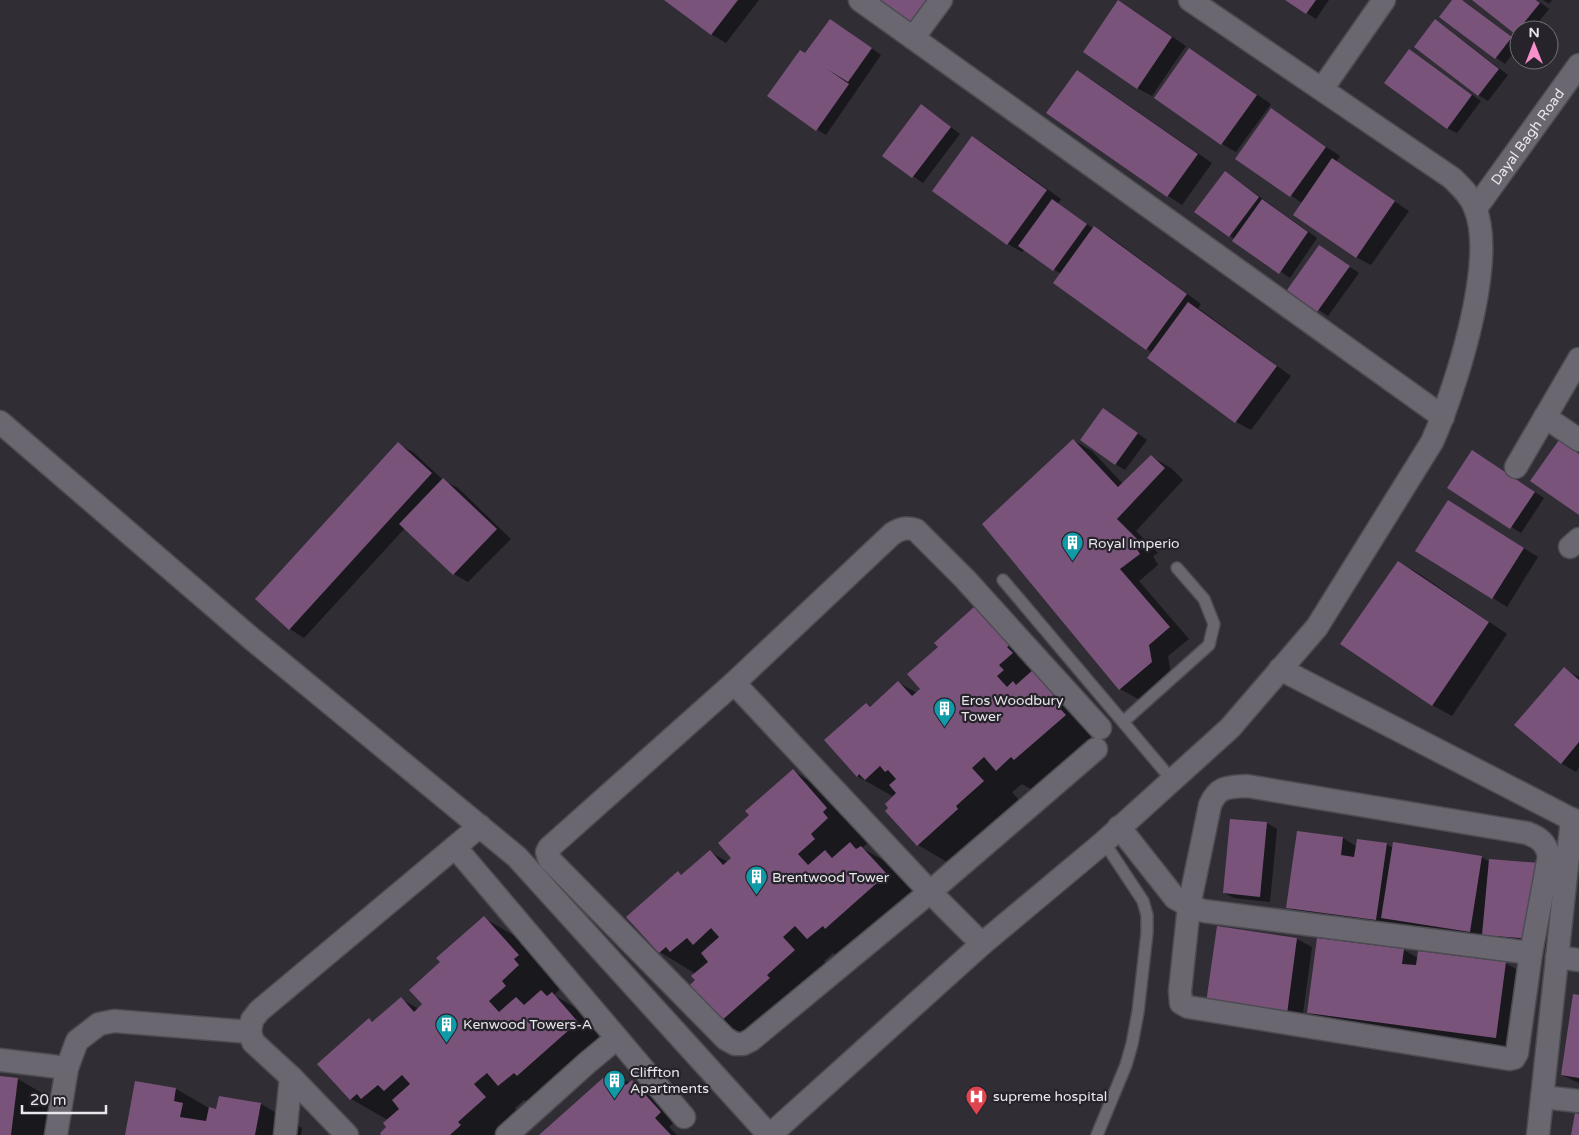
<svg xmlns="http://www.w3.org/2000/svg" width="1579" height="1135" font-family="'Varela Round',sans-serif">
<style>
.shadow{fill:#0007}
.building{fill:#7a537b}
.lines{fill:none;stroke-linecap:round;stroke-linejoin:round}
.lane-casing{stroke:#4e4c53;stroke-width:14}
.street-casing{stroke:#4e4c53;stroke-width:25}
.lane{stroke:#6a6770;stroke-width:11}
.street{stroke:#6a6770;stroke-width:22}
.labels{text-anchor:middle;stroke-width:4.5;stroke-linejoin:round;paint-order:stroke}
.street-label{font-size:14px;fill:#e8e7ec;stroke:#26232b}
.poi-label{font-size:14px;fill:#e8e7ec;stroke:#26232b;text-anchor:start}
</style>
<rect width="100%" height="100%" fill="#302d35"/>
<path class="shadow" d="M666,0H759L726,43L711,34Z
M1287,0H1329L1316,19Z
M1453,0H1461L1465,2L1519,42V46L1505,64L1441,17Z
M1474,0H1537L1549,9L1532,30H1519V35Z
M1543,0H1552L1549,4Z
M1133,10L1186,46L1152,96L1137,88Z
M1435,21L1445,27L1508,75L1488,101L1478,95Z
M840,26L881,55L826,135L816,129L806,55Z
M1190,49L1271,104L1236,152L1222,144Z
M1410,51L1481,101L1457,133L1447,128Z
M1077,71L1092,80L1212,163L1182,205L1168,196L1048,113Z
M1271,110L1340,156L1336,162L1409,211L1371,265L1356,257L1302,203L1237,159Z
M931,112L960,134L923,183L883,155Z
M972,137L987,146L1061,199L1058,204L1094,229V228L1109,236L1201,304L1198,308L1291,376L1251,430L1236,422L1148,358L1152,353L1061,274L1025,249L1022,252L1008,244Z
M1235,179L1317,238L1290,278L1196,212Z
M1320,247L1359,273L1328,316L1289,290Z
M1104,409L1147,440L1125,470L1115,464Z
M1073,440L1092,451L1123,484L1152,457L1171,468L1183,480L1136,531L1158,553L1153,556L1158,565L1139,581L1189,639L1168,656L1171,674L1140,700L1120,689Z
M398,444L413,452L443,480L458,488L511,539L468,582L454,574L405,528L304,638L290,629L257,599Z
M1482,458L1544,498L1521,533L1449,487Z
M1463,510L1538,557L1507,607L1493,598Z
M1398,562L1418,573L1507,634L1452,716L1432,705Z
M974,609L1015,632L1106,739L1056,783L1038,793L1022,784L1012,792L1024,806L959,869L918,845L894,797L857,776L866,704L871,707L899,683L917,693L922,689L939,647Z
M1564,669L1579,677V768L1576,772L1561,763Z
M793,771L834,795L869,842L862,848L902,871L927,899L849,962L833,953L824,961L836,974L762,1045L721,1021L697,980L696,974L660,952L628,917L678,873L683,876L710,852L728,862L733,858L751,815Z
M1231,820L1267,823L1277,829L1270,902L1234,898L1224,893Z
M1298,832L1343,838L1357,847L1386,844L1393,848L1481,857L1490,862L1554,873L1547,947L1498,943L1486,936L1485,940L1398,926L1392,922L1391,928L1302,916L1288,907Z
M484,918L525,942L559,979L554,983L560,989L554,995L593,1018L619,1046L540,1109L524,1100L515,1108L527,1121L511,1135H383L388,1127V1120L351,1099L319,1064L369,1020L374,1022L401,999L419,1009L424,1005L442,962Z
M1297,939L1312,947L1302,1021L1222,1011Z
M1318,939L1404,950L1418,958L1505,963L1525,974L1515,1048L1328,1024L1308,1013Z
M1579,996V1083L1562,1075Z
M612,1072L630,1083L632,1081L647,1090L675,1121L669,1127L677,1135H541Z
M0,1077L18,1079L59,1103L55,1135H0Z
M176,1089L209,1108L217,1110L261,1104L302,1128L301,1135H126Z"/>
<path class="building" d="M664,0H738L711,35Z
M874,0H935L913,31Z
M1118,0L1172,37L1137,89L1083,52Z
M1285,0H1316L1306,14Z
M1452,0H1462L1512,37L1495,59L1439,17Z
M1472,0H1536L1540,3L1515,34Z
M830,19L872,48L848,82L827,69L849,84L816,131L767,96L800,50L805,53Z
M1435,19L1499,69L1478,96L1414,47Z
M1189,48L1257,95L1221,145L1154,98Z
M1409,49L1472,95L1447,129L1384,83Z
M1077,70L1198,154L1167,197L1046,113Z
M921,104L951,127L912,178L882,156Z
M1271,108L1326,147L1290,197L1235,159Z
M972,136L1047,190L1007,245L932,191Z
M1332,158L1395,201L1356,258L1293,215Z
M1225,171L1259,197L1229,237L1194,212Z
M1052,199L1087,224L1053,271L1018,246Z
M1262,199L1308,232L1279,274L1232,241Z
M1094,226L1187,294L1146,350L1053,283Z
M1319,245L1350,266L1317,312L1287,290Z
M1188,302L1277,366L1235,423L1147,358Z
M1103,408L1138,433L1115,465L1080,440Z
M1073,439L1118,487L1151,455L1165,468L1117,519L1140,542L1134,545L1140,554L1120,569L1170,627L1149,645L1152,662L1119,690L982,524Z
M1559,440L1579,454V515L1530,481Z
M398,442L432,473L289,630L255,599Z
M1472,450L1535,492L1510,529L1447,488Z
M443,478L497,529L453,575L399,524Z
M1448,500L1524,548L1492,599L1415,551Z
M1398,561L1489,622L1432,706L1340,644Z
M974,607L991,626L994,623L1012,643L1007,647L1013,653L999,665L1004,670L997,676L1007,687L1013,681L1016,685L1034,669L1056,693L1050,698L1066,715L1014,760L1011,757L996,771L984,757L972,768L984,781L956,806L958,809L917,846L885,811L888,808L885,804L896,793L889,785L896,779L888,770L885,772L880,766L865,780L859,774L857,777L824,740L866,703L870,707L898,681L912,696L920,689L907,674L938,647L934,643Z
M1564,667L1579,680V742L1561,764L1514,725Z
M793,769L827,808L823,812L828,818L811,834L815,839L798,854L808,865L825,850L832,858L850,842L856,849L861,846L887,874L825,929L823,926L807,939L795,926L783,937L795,950L767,975L770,978L720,1022L689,986L695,980L691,976L708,962L701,953L719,937L711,928L693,945L687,938L670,952L666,947L659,953L626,917L678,871L681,875L710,850L723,865L731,858L718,843L749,815L745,811Z
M1230,819L1267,822L1260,897L1223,893Z
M1297,831L1343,837L1341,855L1354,857L1357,839L1387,843L1376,920L1286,908Z
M1393,842L1482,856L1470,932L1381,918Z
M1489,859L1540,863L1533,939L1482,935Z
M484,916L519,955L514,959L519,965L502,981L506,986L489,1001L499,1012L516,997L524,1005L541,990L547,996L552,992L578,1022L517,1076L514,1073L498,1086L487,1073L474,1084L486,1097L458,1122L461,1125L450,1135H381L380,1133L386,1127L383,1123L399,1109L392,1100L410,1084L402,1075L384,1091L378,1085L361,1099L357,1094L350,1100L317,1064L369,1018L372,1022L401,997L414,1012L422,1004L409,990L440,962L436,958Z
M1217,926L1297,938L1287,1014L1206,1003Z
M1317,938L1404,949L1402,964L1416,965L1418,951L1506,962L1496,1038L1307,1013Z
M1573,994L1579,995V1078L1561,1075Z
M612,1070L626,1085L632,1080L661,1112L655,1118L671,1135H539Z
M0,1076L18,1078L11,1135H0Z
M135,1081L176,1088L174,1101L183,1103L180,1117L206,1121L209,1107L216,1109L219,1096L261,1103L255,1135H125Z
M1575,1113L1579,1114V1135H1571Z"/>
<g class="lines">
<defs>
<path id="lane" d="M1003,580L1172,780
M1123,722L1209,645L1214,624L1204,599L1177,568
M1097,1135L1126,1065L1132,1044L1138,1012L1147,933V915L1143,901L1104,842"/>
<g id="street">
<path d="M860,0L1443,417"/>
<path d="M913,38L941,0"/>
<path d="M1322,89L1384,0"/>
<path id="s1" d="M1476,208L1579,65"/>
<path d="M1545,417L1579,440"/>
<path d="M0,422L252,639L517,857L769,1135"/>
<path d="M1516,467L1579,359"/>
<path d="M1570,547L1579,539"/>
<path d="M1280,669L1579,823"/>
<path d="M734,683L930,892L982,944"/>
<path d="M1096,749L930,892L751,1040L743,1044H735L726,1039L549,859L547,852L549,848L734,683L892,534C901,528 907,527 916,530L965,579L1100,728"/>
<path d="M1247,786L1527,833C1540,838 1546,843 1549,856L1531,953L1517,1053L1514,1058L1509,1059L1188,1007L1181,1003L1180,991L1189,906L1210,805C1218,786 1228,787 1247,786Z"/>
<path d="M1119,827L1175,898L1189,906L1204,911L1531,953"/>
<path d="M455,847L684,1117"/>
<path d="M1557,957L1579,960"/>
<path d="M0,1060L67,1068"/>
<path d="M1542,1097L1579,1101"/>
<path d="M56,1135L67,1068L77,1041L99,1024L114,1021L250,1032"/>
<path d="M285,1135L291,1077"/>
<path d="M347,1135L291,1077L253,1042L250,1032L252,1020L259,1011L480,826"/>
<path d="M507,1135L587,1063L617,1038"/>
<path d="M770,1135L982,944L1104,842L1230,728L1317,627L1432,442C1455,391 1497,261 1475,208C1471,196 1461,187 1452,178L1190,0"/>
<path d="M1538,1135L1572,819"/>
</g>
</defs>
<use href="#lane" class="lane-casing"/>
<use href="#street" class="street-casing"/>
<use href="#lane" class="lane"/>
<use href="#street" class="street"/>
</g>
<defs>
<symbol id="building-pin" viewBox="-11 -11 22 30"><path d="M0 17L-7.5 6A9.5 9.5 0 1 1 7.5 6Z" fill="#0f9aa8" stroke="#26232b"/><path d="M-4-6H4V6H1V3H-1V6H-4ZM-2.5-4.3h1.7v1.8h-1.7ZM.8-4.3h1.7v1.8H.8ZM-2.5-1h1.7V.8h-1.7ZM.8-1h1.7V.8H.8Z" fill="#fff"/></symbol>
<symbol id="hospital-pin" viewBox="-11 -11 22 30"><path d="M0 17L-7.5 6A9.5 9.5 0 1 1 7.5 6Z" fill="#e0444e" stroke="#26232b"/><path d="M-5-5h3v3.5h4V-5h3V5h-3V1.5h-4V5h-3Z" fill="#fff"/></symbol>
</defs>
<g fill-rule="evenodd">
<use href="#building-pin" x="1060" y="530" width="25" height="34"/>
<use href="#building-pin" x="932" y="696" width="25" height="34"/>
<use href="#building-pin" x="744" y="864" width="25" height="34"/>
<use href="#building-pin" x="434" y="1012" width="25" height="34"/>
<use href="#building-pin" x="602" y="1068" width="25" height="34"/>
<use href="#hospital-pin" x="964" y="1084" width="25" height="34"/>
</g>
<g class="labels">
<g class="street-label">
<text dy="5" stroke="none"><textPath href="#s1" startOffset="88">Dayal Bagh Road</textPath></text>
</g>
<g class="poi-label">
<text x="1088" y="548">Royal Imperio</text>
<text x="961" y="705">Eros Woodbury<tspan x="961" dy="16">Tower</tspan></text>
<text x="772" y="882">Brentwood Tower</text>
<text x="463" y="1029">Kenwood Towers-A</text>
<text x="630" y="1077">Cliffton<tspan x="630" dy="16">Apartments</tspan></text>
<text x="993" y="1101">supreme hospital</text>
</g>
</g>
<g transform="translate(1534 45)"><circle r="24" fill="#26232b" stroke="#747178"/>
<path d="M0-4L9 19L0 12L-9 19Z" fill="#f890cb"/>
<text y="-8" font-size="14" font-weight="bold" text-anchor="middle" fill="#e8e7ec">N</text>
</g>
<path d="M22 1105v8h84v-8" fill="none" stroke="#e8e7ec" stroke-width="2.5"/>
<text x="30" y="1105" font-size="15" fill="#e8e7ec" stroke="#26232b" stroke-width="4" paint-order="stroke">20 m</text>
</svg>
